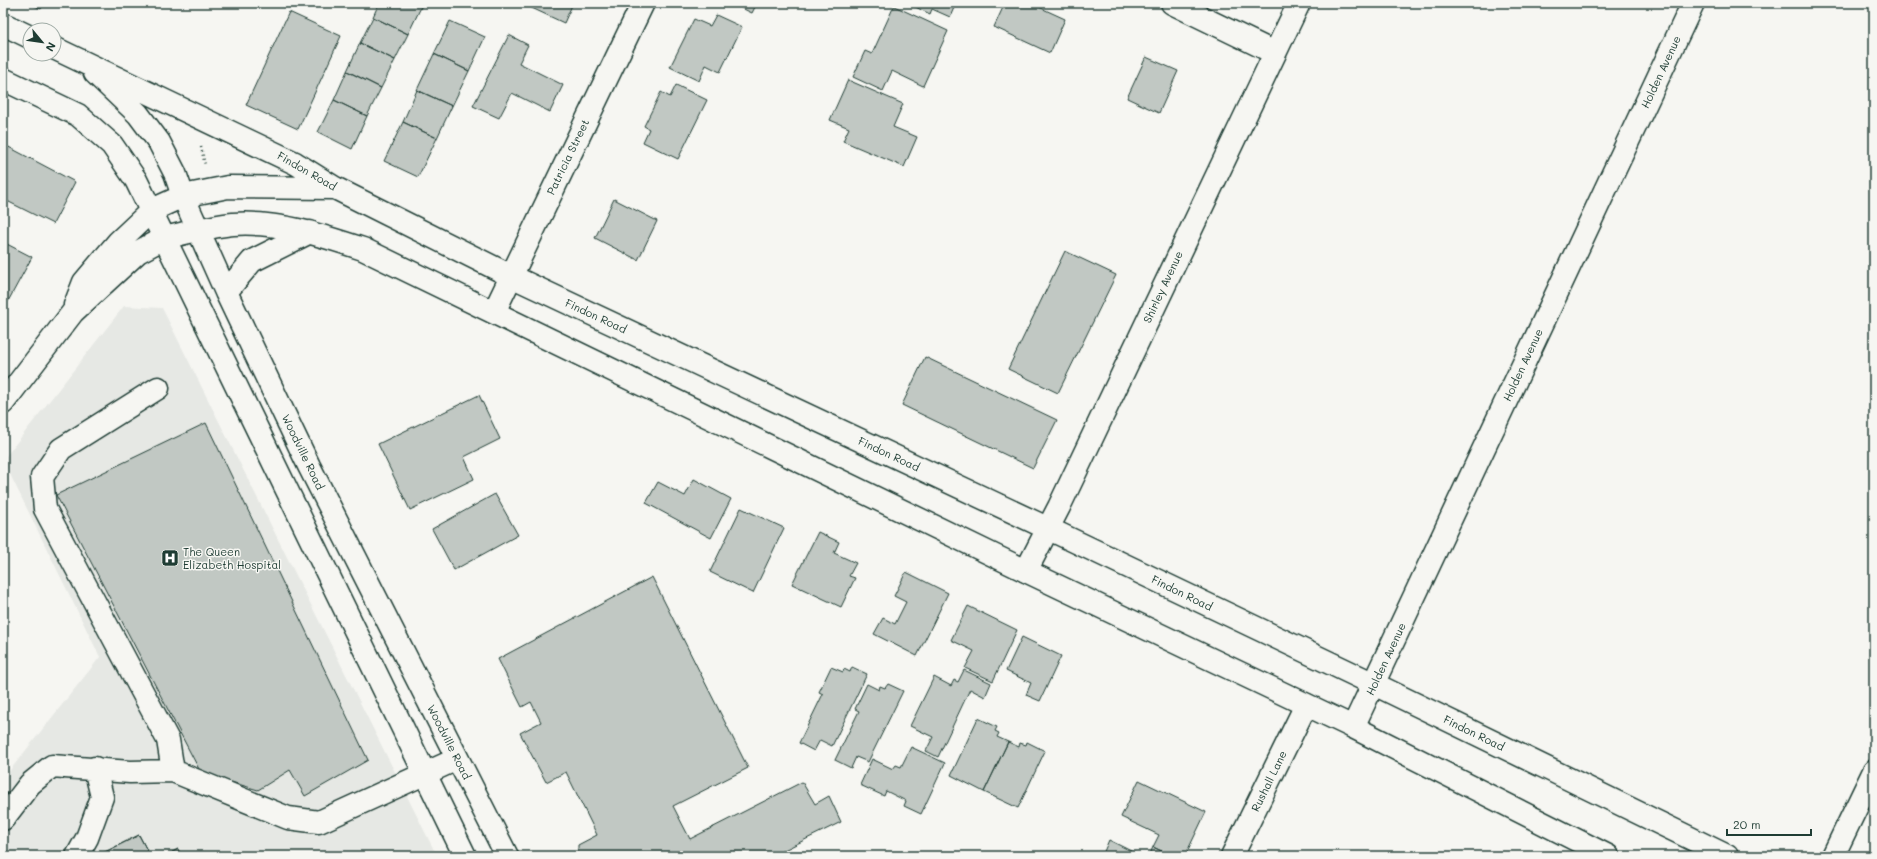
<svg xmlns="http://www.w3.org/2000/svg" width="1877" height="859" font-family="Mali,sans-serif">
<style>
.built{fill:#e6e8e4}
.building{fill:#c1c8c3;stroke:#1f3d34}
.lines{fill:none;stroke-linecap:round;stroke-linejoin:round}
.minor-casing{stroke:#1f3d34;stroke-width:25}
.major-casing{stroke:#1f3d34;stroke-width:25}
.path{stroke:#1f3d34;stroke-width:2.5;stroke-dasharray:1 3;stroke-linecap:butt}
.minor{stroke:#f6f6f2;stroke-width:22}
.major{stroke:#f6f6f2;stroke-width:22}
.labels{text-anchor:middle;stroke-width:3;stroke-linejoin:round;paint-order:stroke}
.street-label{font-size:11px;fill:#1f3d34;stroke:#f6f6f2}
.poi-label{font-size:11px;fill:#1f3d34;stroke:#f6f6f2;text-anchor:start}
</style>
<rect width="100%" height="100%" fill="#f6f6f2"/>
<filter id="ink" filterUnits="userSpaceOnUse"><feTurbulence type="fractalNoise" baseFrequency=".025" numOctaves="2"/><feDisplacementMap in="SourceGraphic" scale="8" xChannelSelector="R" yChannelSelector="G"/><feConvolveMatrix kernelMatrix="1 2 1 2 8 2 1 2 1" color-interpolation-filters="sRGB"/></filter>
<g filter="url(#ink)">
<path class="built" d="M124,306L162,308L437,856H3V779L100,657L3,460Z"/>
<path class="building" d="M29,3H44L41,9Z
M379,3H423L408,34L373,17Z
M521,3H573L564,23Z
M731,3H757L752,13Z
M907,3H956L950,17L932,9L930,14Z
M1005,3H1030L1065,19L1050,53L994,27Z
M894,6L948,31L923,86L892,71L883,91L853,77L865,51L872,54Z
M289,12L341,36L298,129L246,105Z
M716,15L742,27L720,72L706,65L699,81L670,67L694,19L710,26Z
M373,17L408,34L395,60L360,43Z
M450,21L485,37L469,71L434,54Z
M509,35L528,45L519,63L563,85L550,112L512,93L499,118L473,106Z
M360,43L395,60L381,88L347,71Z
M434,54L469,71L452,106L417,90Z
M1146,57L1178,71L1159,113L1127,98Z
M347,71L381,88L367,116L334,100Z
M848,80L903,104L893,127L917,137L904,167L843,141L849,128L830,120Z
M676,85L707,100L678,159L643,142L649,129L644,126L661,92L670,97Z
M417,90L452,106L437,138L403,122Z
M334,100L367,116L352,149L318,132Z
M403,122L437,138L418,177L384,161Z
M3,144L75,182L53,224L3,199Z
M614,199L657,221L638,260L595,238Z
M3,242L32,257L6,305L3,303Z
M1065,251L1116,275L1058,393L1008,369Z
M925,357L1057,420L1033,468L902,405Z
M479,395L500,439L464,457L474,479L410,510L378,444Z
M206,423L368,760L305,796L290,770L258,790L201,773L56,495Z
M694,479L731,499L711,538L646,503L658,482L685,496Z
M495,494L518,535L454,570L432,529Z
M741,508L784,528L753,593L710,572Z
M818,532L839,542L834,553L856,563L849,576L855,578L841,607L792,584Z
M906,572L948,593L917,656L874,634L883,618L895,624L906,602L894,596Z
M652,577L748,768L673,806L690,839L802,782L815,804L829,796L841,822L772,856H578V845L597,835L566,772L546,782L520,733L541,722L531,702L522,707L498,659Z
M968,606L1017,630L993,681L965,668L974,651L951,640Z
M1022,637L1061,656L1040,701L1026,695L1031,683L1006,671Z
M831,667L843,672L844,669L850,672L852,667L867,674L832,746L820,740L814,751L799,743L823,694L819,692Z
M964,670L991,683L985,697L970,689L938,757L926,751L933,737L910,726L934,677L951,686L954,680L958,682Z
M867,684L879,690L880,686L885,688L888,684L903,691L868,762L856,757L851,768L835,760L859,711L855,709Z
M978,718L997,727L995,731L999,733L997,737L1008,742L984,792L951,775Z
M1008,742L1019,747L1020,743L1026,745L1027,742L1045,751L1018,808L984,792Z
M911,747L945,763L921,814L904,806L906,801L886,791L884,796L860,785L872,759L893,769L896,765L901,767Z
M1139,780L1206,812L1185,856H1172L1153,847L1159,835L1121,817Z
M139,835L150,856H97Z
M139,835L150,856H97Z
M1109,840L1141,856H1102Z
M1153,847L1172,856H1149Z
M178,849L181,856H165Z
M178,849L181,856H165Z"/>
<g class="lines">
<defs>
<path id="minor" d="M1172,3L1275,53
M75,305L84,282L118,242L152,210
M494,312L643,3
M158,388L61,449L42,477L45,509L168,740L173,771
M3,403L73,312L138,252L164,238
M1026,571L1059,507L1299,3
M1353,727L1693,3
M3,819L30,784L52,766L130,772L173,771L288,818L319,822L457,759
M77,856L87,838L102,797L95,768
M1232,856L1306,705
M1833,856L1874,771"/>
<path id="major" d="M3,24L30,37
M54,48L295,163L335,188L511,276L1047,528L1374,684L1727,856
M95,73L138,114L159,142L175,173L183,196L226,292L309,466L507,856
M3,79L78,115L112,145L136,180L465,856
M152,210L183,196L228,187L335,188
M164,238C186,233 210,226 233,224C278,221 321,235 363,249L1026,571L1353,727L1608,856
M226,292L252,261L310,232"/>
</defs>
<use href="#minor" class="minor-casing"/>
<use href="#major" class="major-casing"/>
<path class="path" d="M201,147L205,165"/>
<use href="#minor" class="minor"/>
<use href="#major" class="major"/>
</g>
</g>
<defs>
<symbol id="hospital-square" viewBox="-11 -11 22 22"><rect x="-9" y="-9" width="18" height="18" rx="4" fill="#1f3d34" stroke="#f6f6f2"/><path d="M-5-5h3v3.5h4V-5h3V5h-3V1.5h-4V5h-3Z" fill="#fff"/></symbol>
</defs>
<g fill-rule="evenodd">
<use href="#hospital-square" x="160" y="548" width="20" height="20"/>
</g>
<g class="labels">
<g class="street-label">
<text transform="translate(1661 72) rotate(-65)" y="4">Holden Avenue</text>
<text transform="translate(568 157) rotate(-64)" y="4">Patricia Street</text>
<text transform="translate(307 171) rotate(30)" y="4">Findon Road</text>
<text transform="translate(1163 287) rotate(-65)" y="4">Shirley Avenue</text>
<text transform="translate(596 316) rotate(25)" y="4">Findon Road</text>
<text transform="translate(1523 365) rotate(-65)" y="4">Holden Avenue</text>
<text transform="translate(303 452) rotate(64)" y="4">Woodville Road</text>
<text transform="translate(889 454) rotate(25)" y="4">Findon Road</text>
<text transform="translate(1182 593) rotate(26)" y="4">Findon Road</text>
<text transform="translate(1386 659) rotate(-65)" y="4">Holden Avenue</text>
<text transform="translate(1474 733) rotate(26)" y="4">Findon Road</text>
<text transform="translate(449 742) rotate(63)" y="4">Woodville Road</text>
<text transform="translate(1269 781) rotate(-64)" y="4">Rushall Lane</text>
</g>
<g class="poi-label">
<text x="183" y="556">The Queen<tspan x="183" dy="13">Elizabeth Hospital</tspan></text>
</g>
</g>
<rect width="1877" height="859" fill="none" stroke="#f6f6f2" stroke-width="16"/>
<rect x="8" y="8" width="1861" height="843" fill="none" stroke="#1f3d34" stroke-width="1.5" filter="url(#ink)"/>
<g transform="translate(42 42) rotate(119)"><circle r="19" fill="#f6f6f2" stroke="#a0aca6"/>
<path d="M0-3L7 15L0 10L-7 15Z" fill="#1f3d34"/>
<text y="-6" font-size="11" font-weight="bold" text-anchor="middle" fill="#1f3d34">N</text>
</g>
<path d="M1727 829v6h84v-6" fill="none" stroke="#1f3d34" stroke-width="2"/>
<text x="1733" y="829" font-size="12" fill="#1f3d34" stroke="#f6f6f2" stroke-width="3" paint-order="stroke">20 m</text>
</svg>
